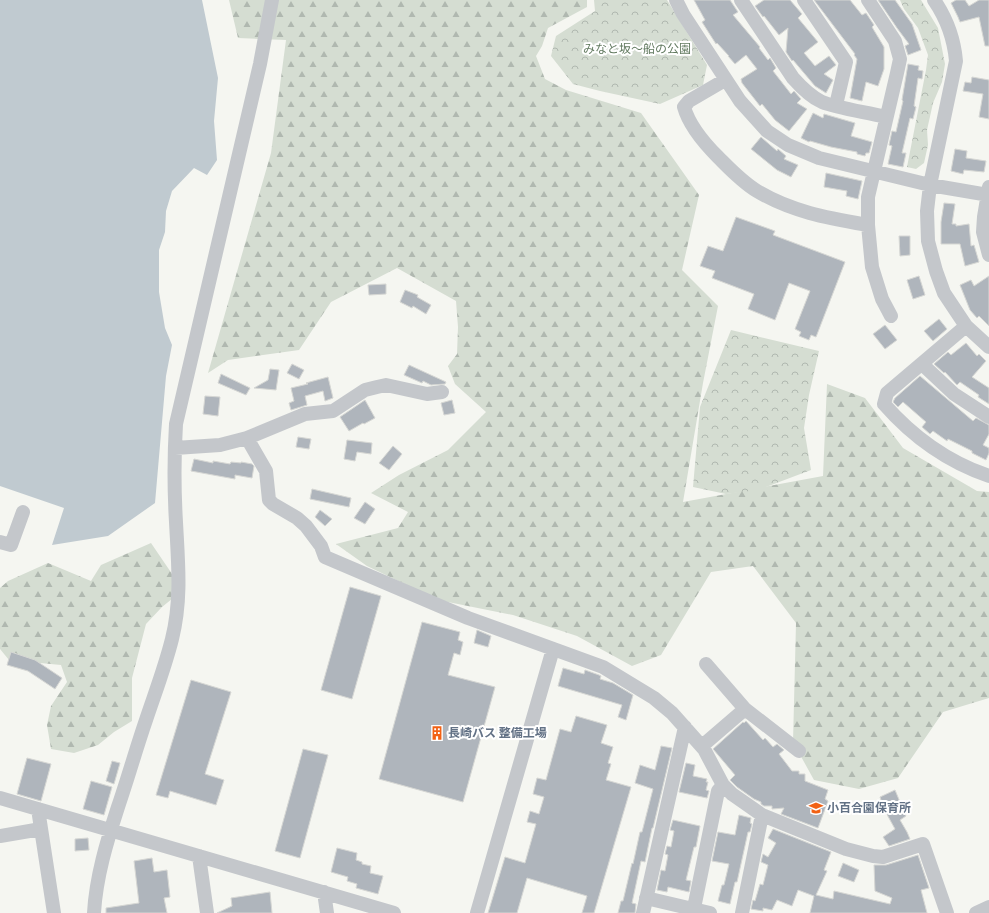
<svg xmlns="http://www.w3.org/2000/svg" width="989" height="913" font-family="'Archivo Narrow','Noto Sans JP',sans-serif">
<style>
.forest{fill:url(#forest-firs)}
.park{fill:url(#park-crowns)}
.water{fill:#c0cad0}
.building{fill:#afb5bc;stroke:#d6d7d4}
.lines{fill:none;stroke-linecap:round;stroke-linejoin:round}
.minor{stroke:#c4c7cb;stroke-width:14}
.labels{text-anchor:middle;stroke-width:4;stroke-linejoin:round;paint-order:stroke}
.park-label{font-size:12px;fill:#637b61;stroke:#fff}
.poi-label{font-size:12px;font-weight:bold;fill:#627185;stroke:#fff;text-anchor:start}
</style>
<defs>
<pattern id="forest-firs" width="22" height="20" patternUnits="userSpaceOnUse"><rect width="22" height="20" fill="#d5ddd2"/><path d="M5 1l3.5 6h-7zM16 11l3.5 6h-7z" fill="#b0b8b0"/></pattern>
<pattern id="park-crowns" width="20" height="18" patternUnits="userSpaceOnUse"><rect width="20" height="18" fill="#d5ddd2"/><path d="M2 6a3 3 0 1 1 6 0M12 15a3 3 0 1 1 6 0" fill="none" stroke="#b0b8b0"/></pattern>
</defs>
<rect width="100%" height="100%" fill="#f5f6f1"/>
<path class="forest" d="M229,0H587V7L548,28L542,46L536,56L545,79L566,90L641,113L699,195L682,270L718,306L703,383L683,502L823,476L827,384L865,398L903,448L977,491L989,492V698L943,712L898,778L859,789L814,780L793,742L796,623L753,566L711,572L661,655L632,666L577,636L513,615L438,600L367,566L336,544L398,528L408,512L371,493L399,475L448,450L486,412L455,384L448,366L457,354L458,327L456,301L397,268L331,302L299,350L228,360L208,373L271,153L286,40L238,38Z
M151,543L183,590L162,607L146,624L132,678V721L114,732L98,745L74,753L51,749L47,725L51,706L67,682L61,665L9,660L0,649V588L8,581L48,563L91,581L101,565Z"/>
<path class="park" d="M594,0H667L707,65L703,85L660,104L600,91L573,84L551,56L556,36L595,11Z
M900,0H921L938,28L945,64L942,82L933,103L927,130L928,145L924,163L916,169L907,167L926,70L928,55L918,28L904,9Z
M731,330L819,351L809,395L804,428L811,470L758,490L726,494L693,487L700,407Z"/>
<path class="water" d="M0,0H202L218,78L214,121L217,160L207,175L194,168L172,191L166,211L165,232L159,250V292L165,328L172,345L166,376L155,503L108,536L52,545L64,508L0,486Z"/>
<path class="building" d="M694,0H730L738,12L733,15L760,47L759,48L768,60L770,58L776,68L773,71L791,94L794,91L801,99L797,103L807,109L789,131L775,120L762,104L760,106L742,83L741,79L757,69L746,55L735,64L728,56H729L717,43L716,44L702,22L705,20Z
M764,0H790L802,14L798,18L818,42L804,53L815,66L829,56L836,65L824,74L833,80L826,93L815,86L793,60L792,61L786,52L788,28L779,35L764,16L763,17L755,6Z
M814,0H850L862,15L866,13L874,25L872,27L884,47V69L878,86L866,82L862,101L850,98L857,59L854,55L855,54Z
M878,0H895L912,24L921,50L908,55L905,46L909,44L897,28Z
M956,0H965L969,6L979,0H989V46H985L979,17L960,22L958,17L951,3Z
M908,64L919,66L918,70L923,71L922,79L918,78L914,106L916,107L913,119L910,118L902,153H906L903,167L888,164L892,146L889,145L892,131L896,132L903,101L902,100Z
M972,77L989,80V119L979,117L983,94L963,91L965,82L971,83Z
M813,113L823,118L824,114L855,123L851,136L872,142L869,153H866L865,156L857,154V152L831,147L810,141L809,142L801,138Z
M761,137L777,151L778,149L786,156L784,159L798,165L791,177L777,170L751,149Z
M955,149L967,151L966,158L986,161L984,172L964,170L963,174L951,171Z
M826,173L862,181L858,199L846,196L847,191L824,187Z
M944,203L955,204L952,224H956V226L969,224L971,246L974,245L979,262L965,266L960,244H941V222Z
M736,217L775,231L773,235L845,262L816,337L811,335L809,340L799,336L801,332L795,329L810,291L789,283L775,320L748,309L754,294L712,278L715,271L700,266L708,246L723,251Z
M899,236H910V255L900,256Z
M919,276L925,295L913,299L907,280Z
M989,276V326L979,316L977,318L970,310L960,285L971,280L974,286Z
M386,284V294L369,295L368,285Z
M405,290L418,295L417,297L431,305L426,314L413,306L412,308L400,302Z
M939,319L947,329L933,341L924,331Z
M885,325L897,340L885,349L873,334Z
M966,343L977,356L979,354L986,361L972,377L989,388V404L978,397L979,395L960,382L957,385L945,372L944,373L934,364L948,352L951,355Z
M292,364L304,370L299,379L287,373Z
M409,365L446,382L445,384L431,385L423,381L422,383L404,375Z
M270,369L279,370L276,390L254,388L268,380Z
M221,374L250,388L246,395L218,383Z
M920,376L973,421L976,418L989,425V434L983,445L989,448V453L986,460L972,453V451L948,439L947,441L933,431L930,434L922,427L926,422L903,402L898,407L893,402L895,398Z
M328,377L333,398L325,401L323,391L305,396L307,405L291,410L289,403L294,401L291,388L308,384L306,383Z
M205,396L220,397L218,416L203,414Z
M365,400L375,418L364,424L363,423L349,431L340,417Z
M452,400L455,413L444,415L441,403Z
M298,437L311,439L309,449L296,447Z
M347,440L372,443L371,454L357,452L355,461L344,459Z
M393,446L402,454L389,470L379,463Z
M194,459L213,463V461L230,464L231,462L241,463V462L252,464L254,466L252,478L235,475V479L191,471Z
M312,489L351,498L349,507L310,499Z
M365,502L375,509L365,524L354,518Z
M320,510L332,519L325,526L315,517Z
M350,587L381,596L352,699L321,690Z
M422,622L460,632L458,640L463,642L460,655L454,653L448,675L495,687L463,802L379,779Z
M477,630L491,636L488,647L474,643Z
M11,652L35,660L62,678L55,689L28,671L7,665Z
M563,668L584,674L585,670L599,675L601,676L600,679L613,683L633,695L626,720L618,717L622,705L558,686Z
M191,680L231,692L205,774L224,780L216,805L170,791L168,798L156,795Z
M576,716L607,725L601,743L613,747L608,763L611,764L606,780L631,787L594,913H582L587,896L527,878L517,913H488L505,857L525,863L536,824L527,822L530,811L539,814L544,797L533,794L537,778L546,780L560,729L571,732Z
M746,721L763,740L765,738L773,747L777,744L784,750L779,754L792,771H799V774H805V781L828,790L825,799L828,801L818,828L781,814L784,808L772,809V806H764L761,804V802L754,799L737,787L730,780L735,775L713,749L743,722L744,723Z
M661,746L672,748L653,828H652L645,862L641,861L632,903L636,904L635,913H618L621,901H623L632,863L633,864L640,832H642L653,789L635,783L640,765L655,770Z
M303,749L328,755L300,858L275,851Z
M27,758L51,764L41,801L17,794Z
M112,761L120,763L114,784L106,781Z
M686,763L695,765L693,776L707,779L706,782H708L706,790L709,791L707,798L679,792Z
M91,781L112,787L104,815L83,809Z
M895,790L900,802L898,803L906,816L900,820L907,832L910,839L889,846L883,837L895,829L884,809L880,810L877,802L881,800L880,797Z
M739,815L751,818L750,823L752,824L750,832H748L737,882H735L730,904L718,901L722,885H724L729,864L712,861L718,832L735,835Z
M673,820L700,826L696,847H694L686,880L691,881L689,892L668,887L667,892L657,890L661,870L665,871L668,855L665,854L667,846L671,847L674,831L670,830Z
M773,829L831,852L824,870L827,871L816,895L833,899L834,891L890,904L892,898L875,891L874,865H886L918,855L929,888L921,890L927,913H810L814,896L798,890L792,906L777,900L772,910L763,908V911L751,909L753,900L755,901L760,884L763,885L768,865L761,862L763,854L768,857L776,843L768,838Z
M88,838L89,850L75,851V839Z
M337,848L357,853L356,860L362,862V864L371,866L370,873L383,876L378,894L356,888L357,884L347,881L348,877L331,872Z
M152,858L154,872L167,870L170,897L164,898L167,913H106V908L139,903L134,861Z
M843,863L859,870L854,882L838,876Z
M270,892L272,913H217L232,906L231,898Z"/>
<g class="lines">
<path class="minor" d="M676,0L683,14L740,101L767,131L788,145L819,158L930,185L989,195
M741,0L793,78C801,87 811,97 822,102C840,109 867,112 886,117
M804,0L846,62L836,105
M868,0L895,41L900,59L897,73L868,197V225L872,267L882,299L891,316
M934,0C947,19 954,38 956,61L930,185L927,211L928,241L936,271L944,293L966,326L989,347
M725,80L689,101L684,107C689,125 704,143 718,157C730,169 742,182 757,191C792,212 828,218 868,225
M989,187L984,217L983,232L989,255
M966,326L887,393L884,404C912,436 948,462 989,476
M922,364L954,394L989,417
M247,438L266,471L269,500L273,504L297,518L306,526L321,546L325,557L468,618L603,667L654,698L672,713L704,749L723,785L732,794L762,815L846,849L873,856L883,857L923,844L947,913
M175,448L220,445L247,438L305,414L333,411L365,390L377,387L386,385L427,394L442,392
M0,542L11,545L23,512
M706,664L745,709L799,751
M702,746L745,709
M0,798L394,913
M38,809L54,913
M0,836L41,829
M199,856L207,913
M324,892L327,913
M646,898L710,913
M94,913C96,877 107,841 118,807C128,778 136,749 146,720C155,693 165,667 172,639C182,599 178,562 176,522C174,489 174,457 176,424L260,64L272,0
M477,913L553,649
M643,913L685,727
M693,913L718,791L723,785
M742,913L762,815
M976,913L989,907"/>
</g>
<defs>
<symbol id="building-bare" viewBox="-9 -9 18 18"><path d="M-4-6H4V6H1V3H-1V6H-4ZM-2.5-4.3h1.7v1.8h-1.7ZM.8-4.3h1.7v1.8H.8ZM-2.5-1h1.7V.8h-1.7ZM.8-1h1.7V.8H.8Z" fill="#f26114" stroke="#fff" stroke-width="2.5" paint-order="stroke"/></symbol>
<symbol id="school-bare" viewBox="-9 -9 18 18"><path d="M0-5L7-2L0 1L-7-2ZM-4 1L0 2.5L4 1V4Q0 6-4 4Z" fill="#f26114" stroke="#fff" stroke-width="2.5" paint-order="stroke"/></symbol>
</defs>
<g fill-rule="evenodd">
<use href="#building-bare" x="427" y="723" width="20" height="20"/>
<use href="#school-bare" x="806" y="798" width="20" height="20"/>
</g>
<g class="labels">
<g class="park-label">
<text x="637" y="53">みなと坂〜船の公園</text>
</g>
<g class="poi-label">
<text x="448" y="737">長崎バス 整備工場</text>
<text x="827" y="812">小百合園保育所</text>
</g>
</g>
</svg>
